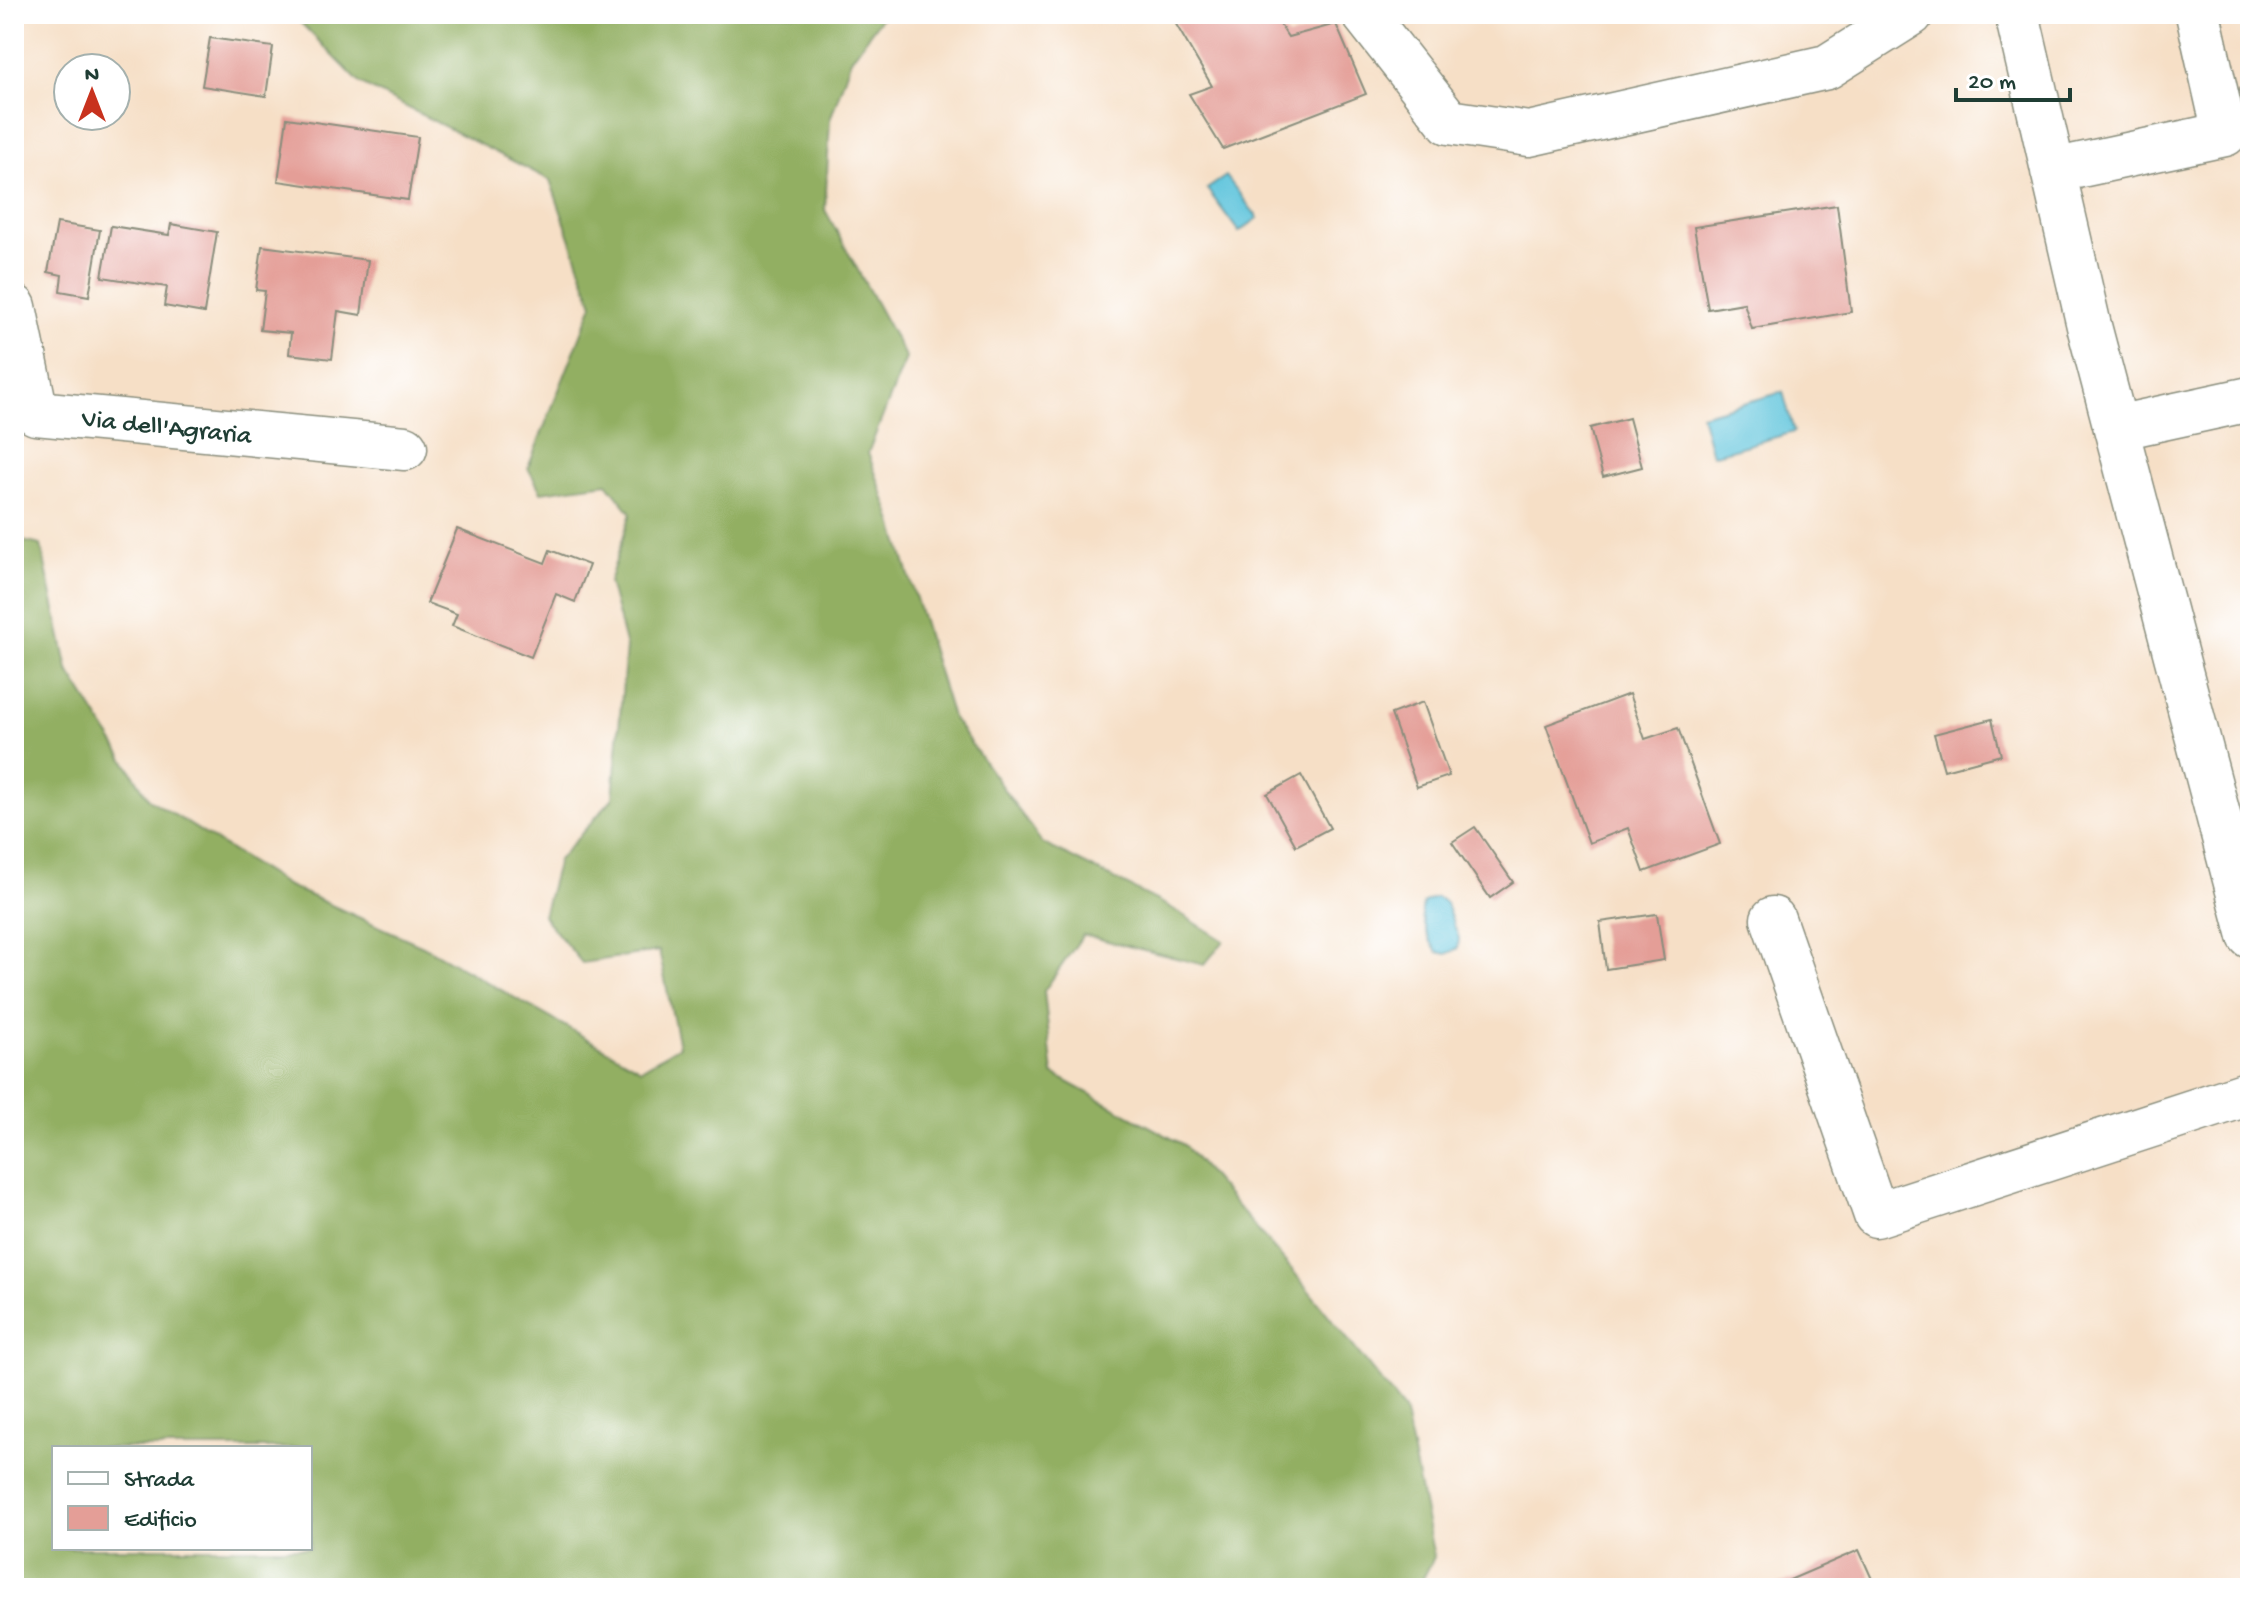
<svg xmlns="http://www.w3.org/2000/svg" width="2264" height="1602" font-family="'Gochi Hand',sans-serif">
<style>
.forest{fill:#92af62;stroke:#58764b;stroke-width:2;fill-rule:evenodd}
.water{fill:#5ec4dc;stroke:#3e8088;stroke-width:2}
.building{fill:#e49e97}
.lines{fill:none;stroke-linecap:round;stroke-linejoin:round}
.minor-casing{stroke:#8a8e7d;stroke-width:47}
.minor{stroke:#fff;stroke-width:44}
.labels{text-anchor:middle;stroke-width:8;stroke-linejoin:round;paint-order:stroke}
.street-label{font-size:26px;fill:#1f3d34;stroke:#fff}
</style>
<rect width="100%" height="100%" fill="#fff"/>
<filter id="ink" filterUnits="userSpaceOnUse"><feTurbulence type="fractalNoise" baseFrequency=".0125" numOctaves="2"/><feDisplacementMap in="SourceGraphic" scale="16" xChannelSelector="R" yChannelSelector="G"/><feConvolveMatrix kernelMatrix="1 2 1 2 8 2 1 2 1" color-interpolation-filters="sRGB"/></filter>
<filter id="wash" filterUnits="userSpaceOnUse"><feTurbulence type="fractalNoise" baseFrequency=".006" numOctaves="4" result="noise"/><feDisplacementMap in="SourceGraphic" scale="32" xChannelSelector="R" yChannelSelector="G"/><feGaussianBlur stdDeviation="1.8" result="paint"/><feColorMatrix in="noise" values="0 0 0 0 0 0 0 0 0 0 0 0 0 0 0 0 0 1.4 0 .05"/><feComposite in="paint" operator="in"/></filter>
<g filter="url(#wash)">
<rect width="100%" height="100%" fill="#f6dfc6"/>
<path class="forest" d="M292,14H884L851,59L830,120L825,210L906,358L868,453L890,513L952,717L1042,843L1170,907L1224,941L1204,965L1083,935L1044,991L1053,1074L1184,1145L1293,1271L1404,1410L1434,1557L1418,1588H14V539L41,545L68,670L149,799L286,885L423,946L641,1069L679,1046L659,951L582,963L543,916L558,860L613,798L626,647L609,582L631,513L607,483L541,492L528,468L593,304L550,180L361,84ZM54,1448H310V1548H54Z"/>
<path class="water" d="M1226,176L1258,218L1239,232L1207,189Z
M1783,392L1794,432L1712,455L1701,415Z
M1436,897L1445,902L1459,938L1458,948L1447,954L1437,952C1429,940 1417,915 1424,902Z"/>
<g id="blocks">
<path class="building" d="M1170,14H1273L1288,37L1336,24L1366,94L1223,149L1189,94L1212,86Z
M210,38L273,47L266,96L202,86Z
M287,118L418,137L408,200L278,181Z
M1837,205L1851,312L1752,329L1744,303L1708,309L1694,227Z
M57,223L100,230L89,296L60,291L62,275L48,272Z
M171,224L217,232L204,313L164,306L167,287L102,277L111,226L169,235Z
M262,246L368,260L361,315L338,311L332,359L289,354L291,333L260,330L265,291L256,290Z
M1629,418L1642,467L1603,477L1590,428Z
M457,529L545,563L550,550L589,565L575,602L556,594L531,657L452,626L457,614L427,603Z
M1629,694L1645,739L1678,728L1720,844L1644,872L1628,828L1589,843L1546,725Z
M1423,702L1449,776L1417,787L1391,714Z
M1992,719L2001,755L1944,770L1934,734Z
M1301,775L1330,828L1296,846L1267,794Z
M1475,827L1513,882L1490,898L1452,842Z
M1657,914L1664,960L1606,969L1600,922Z
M1859,1550L1876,1588H1771Z"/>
</g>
</g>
<g filter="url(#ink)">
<use href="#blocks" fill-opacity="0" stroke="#8a8e7d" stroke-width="2"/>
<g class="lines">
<defs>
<path id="minor" d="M1364,14L1449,122L1529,134L1827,67L1911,14
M2017,14L2089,326L2250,936
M2053,171L2225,134L2198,14
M14,307L36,413L405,448
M2116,428L2250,399
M1773,919L1876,1215L2250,1093"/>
</defs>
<use href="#minor" class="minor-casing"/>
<use href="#minor" class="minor"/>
</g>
</g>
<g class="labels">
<g class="street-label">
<text transform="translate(167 425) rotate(6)" y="9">Via dell'Agraria</text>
</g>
</g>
<rect width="2264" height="1602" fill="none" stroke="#fff" stroke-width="48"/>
<rect x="52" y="1446" width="260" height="104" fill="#ffffff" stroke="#a5b1ae" stroke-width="2"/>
<rect x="68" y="1472" width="40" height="12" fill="#ffffff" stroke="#a5b1ae" stroke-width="2"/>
<text x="124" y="1486" font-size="24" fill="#1f3d34">Strada</text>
<rect x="68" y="1506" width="40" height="24" fill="#e49e97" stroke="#a5b1ae" stroke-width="2"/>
<text x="124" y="1526" font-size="24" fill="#1f3d34">Edificio</text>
<g transform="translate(92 92)"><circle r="38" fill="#ffffff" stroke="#a5b1ae" stroke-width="2"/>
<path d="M0-6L14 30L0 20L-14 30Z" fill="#c8321e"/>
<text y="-12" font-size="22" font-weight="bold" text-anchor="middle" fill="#1f3d34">N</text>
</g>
<path d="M1956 88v12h114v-12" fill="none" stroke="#1f3d34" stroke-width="4"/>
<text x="1968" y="88" font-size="24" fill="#1f3d34" stroke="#ffffff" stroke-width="6" paint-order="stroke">20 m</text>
</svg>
